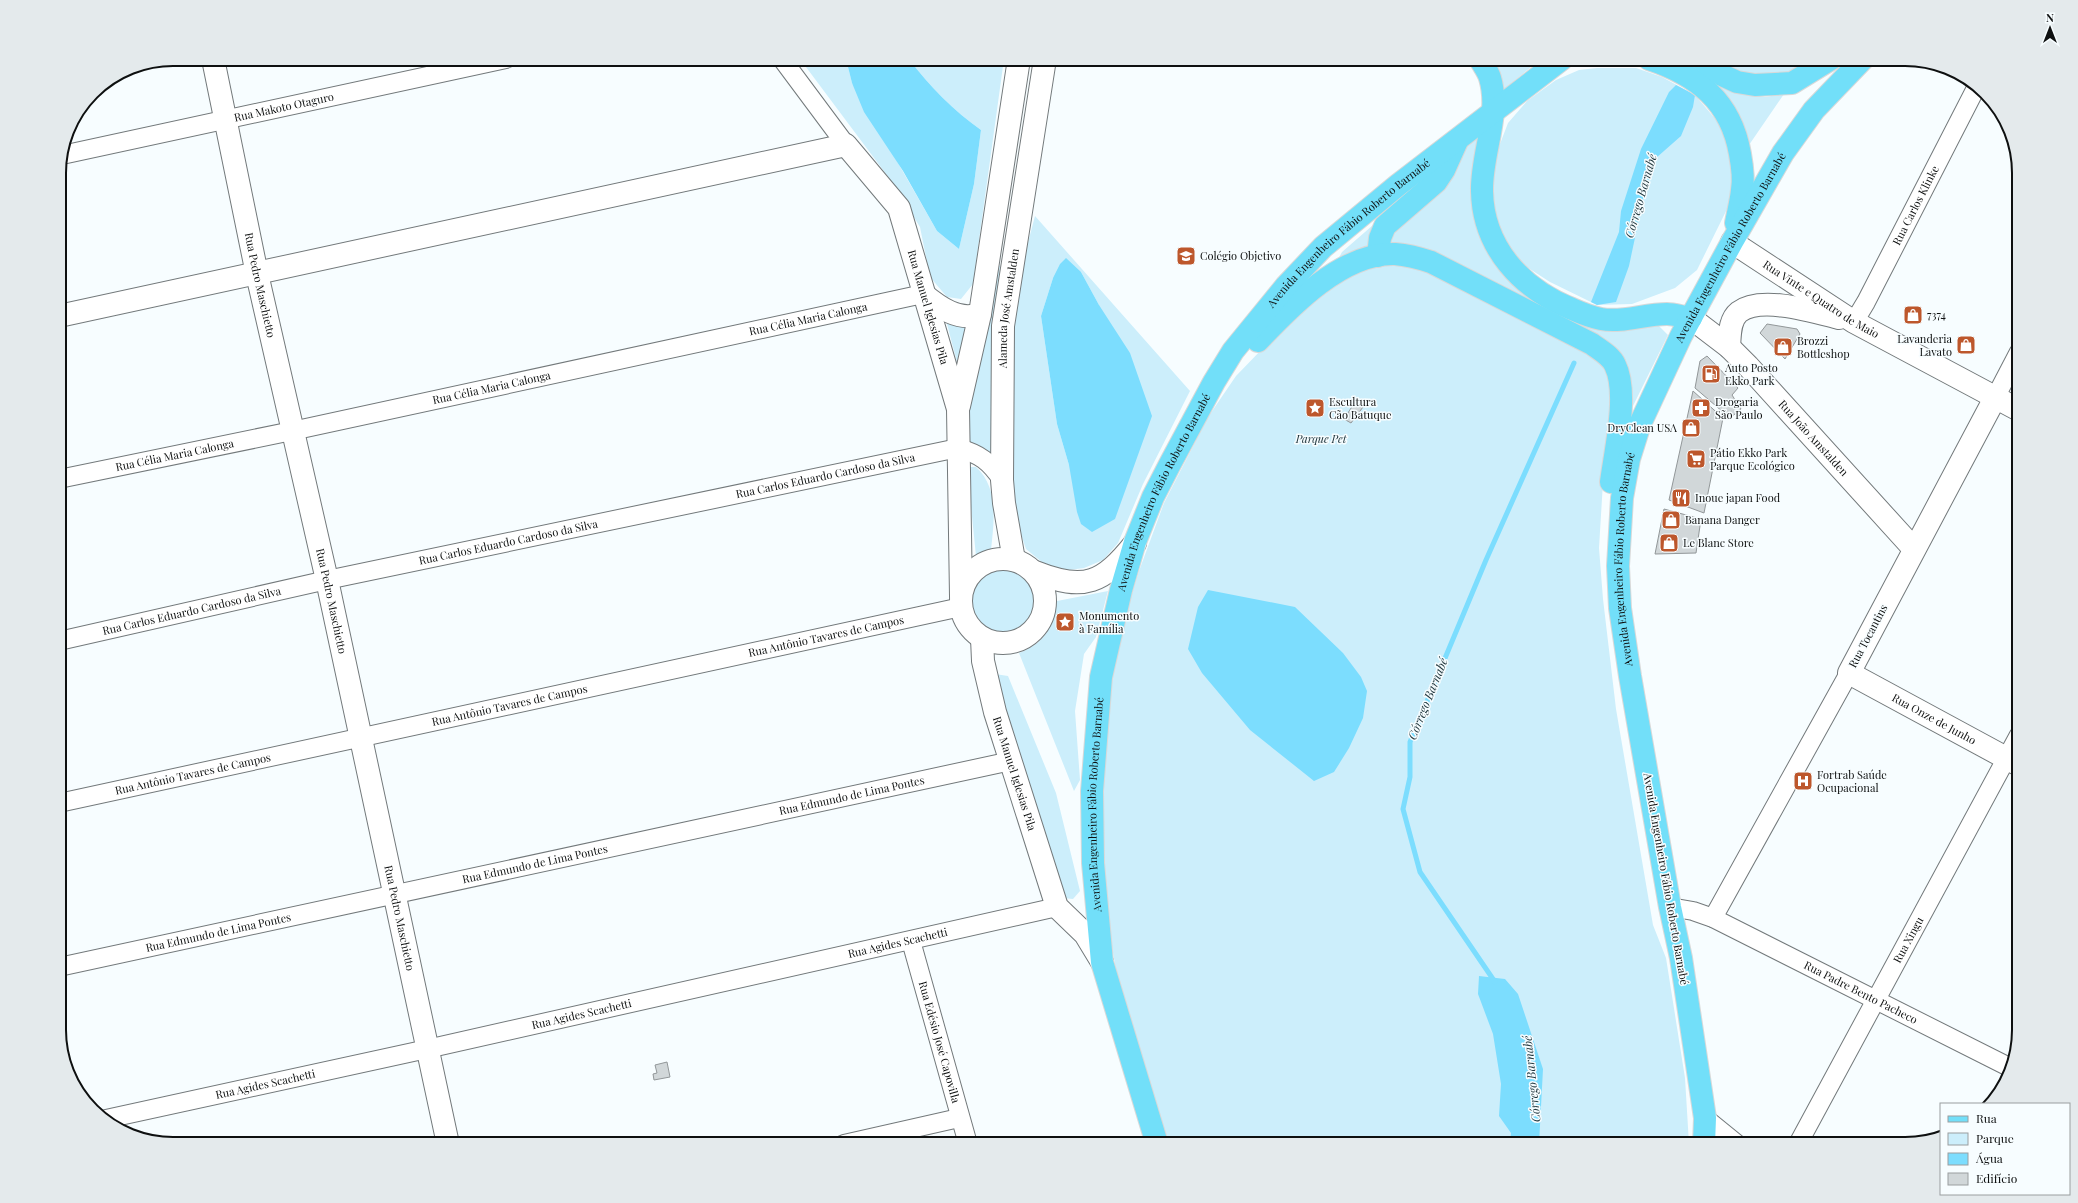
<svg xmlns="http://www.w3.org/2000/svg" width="2078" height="1203" font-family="'Playfair Display',serif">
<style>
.green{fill:#cceefb;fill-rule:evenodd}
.water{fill:#7cddfe}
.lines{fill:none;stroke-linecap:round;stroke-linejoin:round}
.stream{stroke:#7cddfe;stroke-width:5}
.building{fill:#d1d7d9;stroke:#929799}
.street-casing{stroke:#73797b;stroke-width:20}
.secondary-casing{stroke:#73797b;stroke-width:24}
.primary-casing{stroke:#d8d9d9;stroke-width:24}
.street{stroke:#fff;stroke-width:18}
.secondary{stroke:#fff;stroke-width:22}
.primary{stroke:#72dff9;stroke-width:22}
.labels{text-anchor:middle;stroke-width:3;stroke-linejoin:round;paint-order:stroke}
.street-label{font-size:11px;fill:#0e1010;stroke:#f7fdff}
.poi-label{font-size:11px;fill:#0e1010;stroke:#f7fdff;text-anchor:start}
.park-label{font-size:11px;font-style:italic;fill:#192f37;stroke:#f7fdff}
.water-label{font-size:12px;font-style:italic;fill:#1d343b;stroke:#f7fdff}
.rim{fill:none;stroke:#0e1010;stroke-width:2}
</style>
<rect width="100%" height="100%" fill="#f7fdff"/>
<path class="green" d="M800,59H846L852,83L937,231L959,249L974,184L981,130C954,111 929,86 909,59H1004L973,284L961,299L947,297L930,277L920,227L892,182Z
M1487,59H1536V63L1503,90Z
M1713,59H1820L1780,79L1731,72Z
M1597,68H1636L1662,77L1695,95L1723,128L1734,157L1732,199L1697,270L1675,288L1632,304L1597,305L1550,282L1522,264L1506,242L1496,218L1493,191L1495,157L1508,123L1527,101L1556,80L1579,70Z
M1713,82L1740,92L1765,97L1784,94L1749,145L1741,125Z
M1479,135L1472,182L1530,297L1656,323L1668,335L1630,412L1625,368L1385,245L1460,149Z
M1426,179L1371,248L1336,263L1342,252Z
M1035,216L1190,391L1143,484L1118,543L1103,560L1084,568L1054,572L1026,549L1014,513L1012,330L1021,269ZM1081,272L1099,305L1069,465L1057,424L1041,316L1053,278Z
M1404,261L1463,287L1593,355L1602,365L1609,378L1612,397L1603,482L1599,548L1603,599L1616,709L1653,925L1666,958L1685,1078L1689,1144H1166L1117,976L1104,899L1100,812L1108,693L1119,636L1139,571L1164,503L1208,417L1236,376L1299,311L1343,278L1381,263Z
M996,265L1000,266L996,309L993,459L968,444L964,415Z
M947,324H969L959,370Z
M967,467H976C999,488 994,521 991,550L976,556Z
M969 603a34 34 0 1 1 68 0a34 34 0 1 1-68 0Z
M1108,591L1096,637L1084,654L1075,711L1080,780L1074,791L1019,653C1045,642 1053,630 1052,602Z
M995,674L1008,676L1056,793L1080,891L1073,899L1062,898Z"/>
<path class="water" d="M846,59H909C929,86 954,111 981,130L974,184L959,249L937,231L903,171L864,112L852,83Z
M1676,85L1695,95L1693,107L1681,136L1656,158L1643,200L1629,266L1616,302L1597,305L1591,302L1619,232L1621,211L1641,149L1669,92Z
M1066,258L1081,272L1099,305L1130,353L1152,416L1115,519L1092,532L1081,524L1077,512L1069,465L1057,424L1041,316L1053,278L1060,264Z
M1208,590L1295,607L1343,653L1361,677L1367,691L1363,718L1349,748L1334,772L1314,781L1250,730L1202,673L1188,649L1198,607Z
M1479,976L1505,979L1518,994L1543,1069L1539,1144H1510L1511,1133L1499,1116L1501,1084L1493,1034L1478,994Z"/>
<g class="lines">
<path class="stream" d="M1495,982L1420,872L1403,809L1410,777V742L1486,560L1574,363"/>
</g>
<path class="building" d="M1767,324L1797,329L1800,334L1785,359L1760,333Z
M1707,356L1738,388L1732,395L1741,409L1730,418L1695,388L1700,361Z
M1693,391L1723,418L1704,513L1669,500Z
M1355,402L1363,407L1351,423L1344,419Z
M1664,509L1701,519L1696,553L1655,554Z
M667,1062L670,1077L654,1080L653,1074L657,1073L655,1065Z"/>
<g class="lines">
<defs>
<g id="street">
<path d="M782,59L846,145"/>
<path id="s1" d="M62,155L506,59"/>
<path id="s2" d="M1854,322L1866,302L1976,88"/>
<path d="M1995,398L2019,352"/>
<path id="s3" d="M59,479L292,431L923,294"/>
<path id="s4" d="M59,641L327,580L958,448C980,454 990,462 1002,480"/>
<path id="s5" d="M59,803L961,607"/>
<path id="s6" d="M1670,907L1693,911L1713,918L2009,1067"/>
<path d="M1713,918L1849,673"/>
<path id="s7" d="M911,941L968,1144"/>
<path id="s8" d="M59,967L1011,761"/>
<path d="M1705,1118L1737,1144"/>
<path id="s9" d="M106,1119L427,1049L1057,907"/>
<path d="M844,1144L959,1118"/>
<path id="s10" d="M1798,1144L2019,735"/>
</g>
<g id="secondary">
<path id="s11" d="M213,59L257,274L327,580L448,1144"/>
<path id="s12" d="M1732,242L1854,322L2019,410"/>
<path d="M923,294C939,307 959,322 980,314"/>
<path id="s13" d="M59,316L846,145L899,208L958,409L961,596"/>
<path id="s14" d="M1691,318L1729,347L1748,366L1914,549"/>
<path d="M1729,347C1730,335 1729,320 1739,312C1761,295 1815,312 1839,318"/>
<path id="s15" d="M1995,398L1849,673L2019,765"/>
<path d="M959,406L980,314L1019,59"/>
<circle cx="1003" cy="601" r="42"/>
<path id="s16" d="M1014,560L1004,503L1002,480L1003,326L1045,59"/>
<path d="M1035,572C1085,592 1103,583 1135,543"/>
<path id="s17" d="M982,638L983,661L995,712L1057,907L1085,934L1102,962"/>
</g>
<g id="primary">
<path d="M1480,59C1483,65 1488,71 1490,78C1501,115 1481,154 1482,191C1483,248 1522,289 1572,309C1581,313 1591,317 1601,319C1623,323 1644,314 1667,314C1674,314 1683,317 1691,318"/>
<path d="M1649,59C1697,75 1731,101 1740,154C1742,165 1744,179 1742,190C1741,201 1738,212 1736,223"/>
<path d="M1701,59L1722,75L1737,82L1755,85L1792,83L1831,59"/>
<path d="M1378,256L1380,238L1385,226L1436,182L1444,170L1457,141"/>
<path d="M1258,341C1291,306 1343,252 1395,254C1407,255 1419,258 1431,262L1592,344C1600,350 1611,356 1615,365C1629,393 1615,451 1611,482"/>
<path id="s18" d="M1157,1144L1102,962L1093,863L1092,791L1101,677L1121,590L1135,542L1153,497L1170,464L1214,382L1233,351L1286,286L1323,247L1398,185L1562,59"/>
<path id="s19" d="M1704,1144L1705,1118L1681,958L1670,907L1630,676L1620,608L1618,566L1622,498L1629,459L1640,424L1681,336L1732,242L1783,153L1814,110L1863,59"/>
</g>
</defs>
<use href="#street" class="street-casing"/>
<use href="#secondary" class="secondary-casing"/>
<use href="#primary" class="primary-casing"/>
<use href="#street" class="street"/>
<use href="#secondary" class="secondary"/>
<use href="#primary" class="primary"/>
</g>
<defs>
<symbol id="school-square" viewBox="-11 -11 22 22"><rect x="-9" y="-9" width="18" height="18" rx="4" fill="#bd572c" stroke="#f7fdff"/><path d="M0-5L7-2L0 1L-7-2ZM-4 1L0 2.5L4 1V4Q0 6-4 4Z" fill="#fff"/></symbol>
<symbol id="shop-square" viewBox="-11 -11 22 22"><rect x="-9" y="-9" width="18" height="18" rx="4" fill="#bd572c" stroke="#f7fdff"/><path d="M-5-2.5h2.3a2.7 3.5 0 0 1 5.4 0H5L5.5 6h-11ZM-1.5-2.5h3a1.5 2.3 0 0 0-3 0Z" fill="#fff"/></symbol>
<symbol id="fuel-square" viewBox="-11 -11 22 22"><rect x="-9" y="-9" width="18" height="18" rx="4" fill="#bd572c" stroke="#f7fdff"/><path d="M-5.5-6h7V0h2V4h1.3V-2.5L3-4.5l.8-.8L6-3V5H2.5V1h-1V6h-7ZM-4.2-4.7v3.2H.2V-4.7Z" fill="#fff"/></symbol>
<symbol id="sight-square" viewBox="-11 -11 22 22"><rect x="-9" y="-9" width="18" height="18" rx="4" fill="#bd572c" stroke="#f7fdff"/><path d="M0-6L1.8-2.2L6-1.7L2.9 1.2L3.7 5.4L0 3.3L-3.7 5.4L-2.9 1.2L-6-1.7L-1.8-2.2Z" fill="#fff"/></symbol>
<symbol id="pharmacy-square" viewBox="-11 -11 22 22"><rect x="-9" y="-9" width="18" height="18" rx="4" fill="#bd572c" stroke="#f7fdff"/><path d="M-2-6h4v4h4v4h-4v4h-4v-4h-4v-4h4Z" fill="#fff"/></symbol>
<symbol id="supermarket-square" viewBox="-11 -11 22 22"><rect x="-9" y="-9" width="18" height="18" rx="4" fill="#bd572c" stroke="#f7fdff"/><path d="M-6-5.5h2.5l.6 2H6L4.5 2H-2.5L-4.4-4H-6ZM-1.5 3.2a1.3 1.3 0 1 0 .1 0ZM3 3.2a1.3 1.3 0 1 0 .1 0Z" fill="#fff"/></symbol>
<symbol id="restaurant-square" viewBox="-11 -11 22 22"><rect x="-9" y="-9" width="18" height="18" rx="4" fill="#bd572c" stroke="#f7fdff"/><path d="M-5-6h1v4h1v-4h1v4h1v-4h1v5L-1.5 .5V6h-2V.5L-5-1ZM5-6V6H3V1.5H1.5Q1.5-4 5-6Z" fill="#fff"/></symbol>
<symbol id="hospital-square" viewBox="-11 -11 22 22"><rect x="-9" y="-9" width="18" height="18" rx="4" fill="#bd572c" stroke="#f7fdff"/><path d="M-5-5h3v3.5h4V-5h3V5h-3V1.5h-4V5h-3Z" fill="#fff"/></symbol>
</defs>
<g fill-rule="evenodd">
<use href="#school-square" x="1175" y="245" width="22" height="22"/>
<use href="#shop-square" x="1902" y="304" width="22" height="22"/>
<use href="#shop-square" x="1955" y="334" width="22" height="22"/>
<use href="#shop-square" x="1772" y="336" width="22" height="22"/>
<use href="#fuel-square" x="1700" y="363" width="22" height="22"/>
<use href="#sight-square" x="1304" y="397" width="22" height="22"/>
<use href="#pharmacy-square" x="1690" y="397" width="22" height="22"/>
<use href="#shop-square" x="1680" y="417" width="22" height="22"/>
<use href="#supermarket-square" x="1685" y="448" width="22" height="22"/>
<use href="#restaurant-square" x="1670" y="487" width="22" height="22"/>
<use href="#shop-square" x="1660" y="509" width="22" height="22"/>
<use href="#shop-square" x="1658" y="532" width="22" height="22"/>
<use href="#sight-square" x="1054" y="611" width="22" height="22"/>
<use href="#hospital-square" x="1792" y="770" width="22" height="22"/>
</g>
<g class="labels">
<g class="street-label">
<text dy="4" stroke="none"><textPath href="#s1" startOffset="227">Rua Makoto Otaguro</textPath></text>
<text dy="4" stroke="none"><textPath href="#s2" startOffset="132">Rua Carlos Klinke</textPath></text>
<text dy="4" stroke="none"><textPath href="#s18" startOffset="996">Avenida Engenheiro Fábio Roberto Barnabé</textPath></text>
<text dy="4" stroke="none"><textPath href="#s19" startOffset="928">Avenida Engenheiro Fábio Roberto Barnabé</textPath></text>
<text dy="4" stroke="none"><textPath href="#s11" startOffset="231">Rua Pedro Maschietto</textPath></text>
<text dy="4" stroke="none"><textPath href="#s12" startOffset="106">Rua Vinte e Quatro de Maio</textPath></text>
<text dy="4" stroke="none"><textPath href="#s13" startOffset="991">Rua Manuel Iglesias Pila</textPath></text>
<text dy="4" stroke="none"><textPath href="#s16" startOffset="253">Alameda José Amstalden</textPath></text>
<text dy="4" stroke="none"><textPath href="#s3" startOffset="766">Rua Célia Maria Calonga</textPath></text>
<text dy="4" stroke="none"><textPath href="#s3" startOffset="442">Rua Célia Maria Calonga</textPath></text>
<text dy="4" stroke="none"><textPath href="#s14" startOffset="172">Rua João Amstalden</textPath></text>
<text dy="4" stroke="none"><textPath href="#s3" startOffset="118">Rua Célia Maria Calonga</textPath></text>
<text dy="4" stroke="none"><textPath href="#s4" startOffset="784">Rua Carlos Eduardo Cardoso da Silva</textPath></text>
<text dy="4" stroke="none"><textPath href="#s18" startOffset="672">Avenida Engenheiro Fábio Roberto Barnabé</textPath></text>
<text dy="4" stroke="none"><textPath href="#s4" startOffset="460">Rua Carlos Eduardo Cardoso da Silva</textPath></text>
<text dy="4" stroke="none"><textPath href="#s19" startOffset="592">Avenida Engenheiro Fábio Roberto Barnabé</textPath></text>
<text dy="4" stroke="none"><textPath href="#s11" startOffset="555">Rua Pedro Maschietto</textPath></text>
<text dy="4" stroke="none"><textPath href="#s4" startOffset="136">Rua Carlos Eduardo Cardoso da Silva</textPath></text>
<text dy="4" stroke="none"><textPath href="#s5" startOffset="785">Rua Antônio Tavares de Campos</textPath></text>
<text transform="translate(1868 636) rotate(-62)" y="4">Rua Tocantins</text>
<text dy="4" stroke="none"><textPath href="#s5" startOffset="461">Rua Antônio Tavares de Campos</textPath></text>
<text dy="4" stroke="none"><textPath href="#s15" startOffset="408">Rua Onze de Junho</textPath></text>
<text dy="4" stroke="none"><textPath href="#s5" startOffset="137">Rua Antônio Tavares de Campos</textPath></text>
<text dy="4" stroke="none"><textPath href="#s17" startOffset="140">Rua Manuel Iglesias Pila</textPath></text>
<text dy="4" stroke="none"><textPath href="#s8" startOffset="811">Rua Edmundo de Lima Pontes</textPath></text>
<text dy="4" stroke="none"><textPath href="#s18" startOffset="348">Avenida Engenheiro Fábio Roberto Barnabé</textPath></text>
<text dy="4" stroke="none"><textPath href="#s8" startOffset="487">Rua Edmundo de Lima Pontes</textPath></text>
<text transform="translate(1666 879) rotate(80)" y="4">Avenida Engenheiro Fábio Roberto Barnabé</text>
<text dy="4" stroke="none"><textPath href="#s11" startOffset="879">Rua Pedro Maschietto</textPath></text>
<text dy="4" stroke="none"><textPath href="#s8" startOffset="163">Rua Edmundo de Lima Pontes</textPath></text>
<text dy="4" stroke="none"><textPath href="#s10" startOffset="232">Rua Xingu</textPath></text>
<text dy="4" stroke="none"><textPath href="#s9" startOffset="811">Rua Agides Scachetti</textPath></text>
<text dy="4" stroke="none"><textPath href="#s6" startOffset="210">Rua Padre Bento Pacheco</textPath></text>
<text dy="4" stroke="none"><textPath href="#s9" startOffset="487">Rua Agides Scachetti</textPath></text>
<text dy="4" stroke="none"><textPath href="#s7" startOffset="105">Rua Edésio José Capovilla</textPath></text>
<text dy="4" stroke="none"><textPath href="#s9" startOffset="163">Rua Agides Scachetti</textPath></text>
</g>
<g class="poi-label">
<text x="1200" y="260">Colégio Objetivo</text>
<text x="1927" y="319">7374</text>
<text x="1952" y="343" text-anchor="end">Lavanderia<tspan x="1952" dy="13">Lavato</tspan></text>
<text x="1797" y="345">Brozzi<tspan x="1797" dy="13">Bottleshop</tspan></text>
<text x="1725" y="372">Auto Posto<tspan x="1725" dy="13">Ekko Park</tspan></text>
<text x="1329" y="406">Escultura<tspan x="1329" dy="13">Cão Batuque</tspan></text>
<text x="1715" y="406">Drogaria<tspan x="1715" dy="13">São Paulo</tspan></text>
<text x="1677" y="432" text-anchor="end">DryClean USA</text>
<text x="1710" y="457">Pátio Ekko Park<tspan x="1710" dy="13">Parque Ecológico</tspan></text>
<text x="1695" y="502">Inoue japan Food</text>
<text x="1685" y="524">Banana Danger</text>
<text x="1683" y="547">Le Blanc Store</text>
<text x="1079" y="620">Monumento<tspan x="1079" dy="13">à Família</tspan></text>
<text x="1817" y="779">Fortrab Saúde<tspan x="1817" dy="13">Ocupacional</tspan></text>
</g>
<g class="park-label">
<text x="1321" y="443">Parque Pet</text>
</g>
<g class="water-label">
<text transform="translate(1641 196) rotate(-74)" y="4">Córrego Barnabé</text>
<text transform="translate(1428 699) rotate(-68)" y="4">Córrego Barnabé</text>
<text transform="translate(1532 1079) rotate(-96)" y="4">Córrego Barnabé</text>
</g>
</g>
<path d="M0 0H2078V1203H0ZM173 66H1905A107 107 0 0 1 2012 173V1030A107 107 0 0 1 1905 1137H173A107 107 0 0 1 66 1030V173A107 107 0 0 1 173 66Z" fill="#e4eaec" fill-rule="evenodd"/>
<path class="rim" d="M173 66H1905A107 107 0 0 1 2012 173V1030A107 107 0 0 1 1905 1137H173A107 107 0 0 1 66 1030V173A107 107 0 0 1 173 66Z"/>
<rect x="1940" y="1103" width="130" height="92" fill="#f7fdff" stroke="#9a9e9f"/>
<rect x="1948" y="1116" width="20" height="6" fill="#72dff9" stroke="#9a9e9f"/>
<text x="1976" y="1123" font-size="12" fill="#0e1010">Rua</text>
<rect x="1948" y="1133" width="20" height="12" fill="#cceefb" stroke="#9a9e9f"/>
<text x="1976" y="1143" font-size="12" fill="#0e1010">Parque</text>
<rect x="1948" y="1153" width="20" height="12" fill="#7cddfe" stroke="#9a9e9f"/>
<text x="1976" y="1163" font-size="12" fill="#0e1010">Água</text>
<rect x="1948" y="1173" width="20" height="12" fill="#d1d7d9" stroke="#9a9e9f"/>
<text x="1976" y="1183" font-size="12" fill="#0e1010">Edifício</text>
<g transform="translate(2050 28)" stroke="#f7fdff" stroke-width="3" paint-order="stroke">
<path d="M0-3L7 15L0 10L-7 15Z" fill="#0e1010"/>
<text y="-6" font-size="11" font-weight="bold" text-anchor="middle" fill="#0e1010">N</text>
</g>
</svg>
